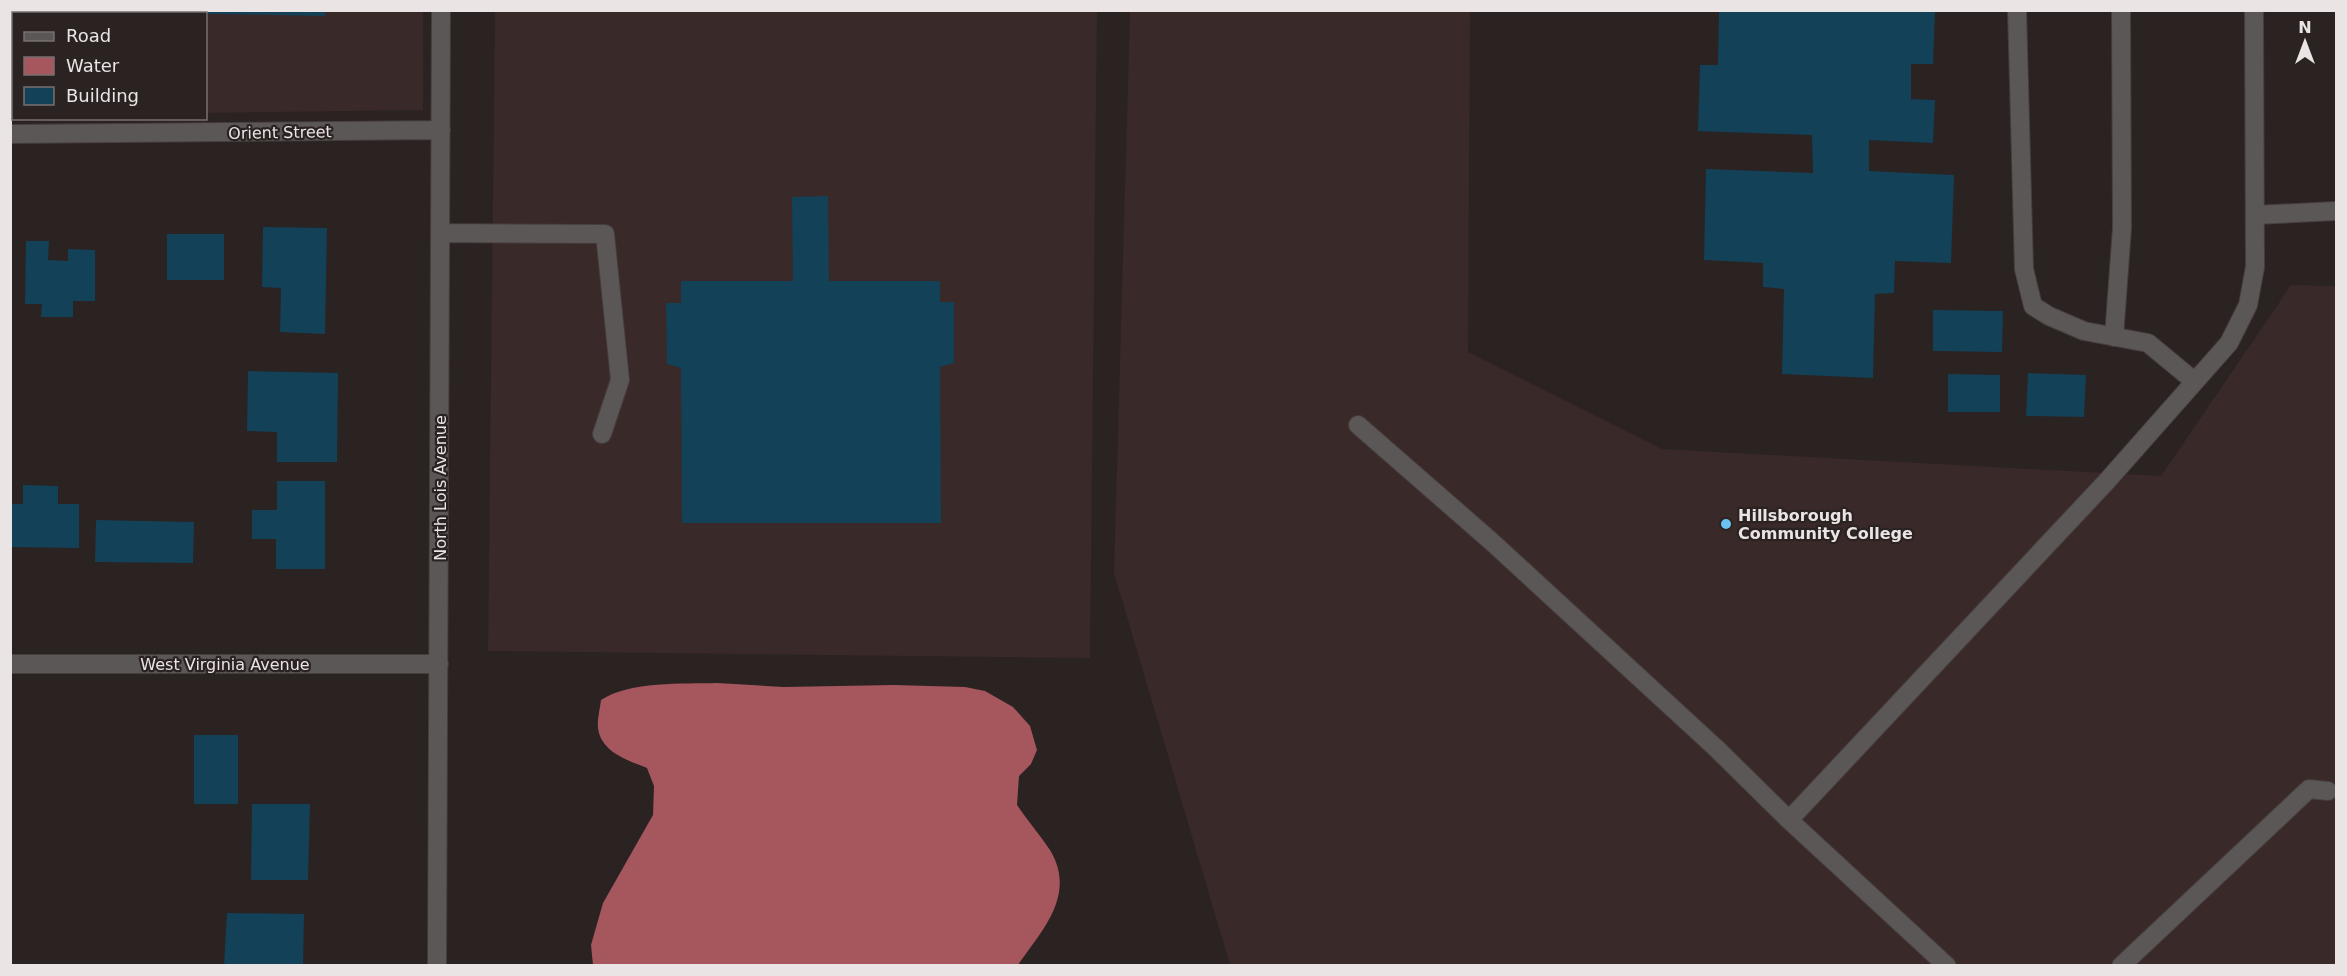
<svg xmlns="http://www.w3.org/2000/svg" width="2347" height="976" font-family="'DejaVu Sans',sans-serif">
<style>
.built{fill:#392929}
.water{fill:#a6575d}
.building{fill:#134157}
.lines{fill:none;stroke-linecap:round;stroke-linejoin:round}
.minor-casing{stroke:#463d3d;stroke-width:20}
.minor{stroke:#5c5757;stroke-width:18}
.poi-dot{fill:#6bc3f2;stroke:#2b2222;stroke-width:2}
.labels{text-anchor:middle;stroke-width:4.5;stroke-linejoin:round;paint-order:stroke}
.street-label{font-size:16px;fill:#ebe4e4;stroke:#2b2222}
.poi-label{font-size:16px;font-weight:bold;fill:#ebe4e4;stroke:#2b2222;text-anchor:start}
</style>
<rect width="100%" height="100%" fill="#2b2222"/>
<path class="built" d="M10,11H423V110L206,113V14H14V114H11Z
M495,11H1097L1090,658L488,651Z
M1130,11H1470L1468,352L1662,449L2161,476L2291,285L2336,286V965H1230L1114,573Z"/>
<path class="water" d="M717,683L783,687L894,685L965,687L985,691L1013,707L1030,726L1037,750L1031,764L1019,776L1017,805C1027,820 1040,835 1050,850C1077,895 1042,930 1018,965H593L591,945L603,903L653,815L654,786L647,768C627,760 601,752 598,728C597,719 600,709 601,700C630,681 683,684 717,683Z"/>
<path class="building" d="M173,10H325V16L173,13Z
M1719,10H1935L1933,64H1911V99L1935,100L1933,143L1869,140V171L1954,175L1951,263L1895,261L1894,293L1875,294L1873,378L1782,374L1784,289L1763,287V263L1704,260L1706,169L1813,173L1812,135L1698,131L1700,65H1718Z
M828,196L829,281H940V302H954V363L940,367L941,523H682L681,368L667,364L666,303H681V281H793L792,197Z
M263,227L327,228L325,334L280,332L281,288L262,287Z
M167,234H224V280H167Z
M26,241H49L48,260L68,261V249L95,250V301H73V317H41L42,304H25Z
M1933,310L2003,311L2002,352L1933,351Z
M248,371L338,373L337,462H277V432L247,431Z
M2028,373L2086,375L2084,417L2026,416Z
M1948,374L2000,375V412H1948Z
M277,481H325V569H276V539H252V510H277Z
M23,485L58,486V504H79V548L10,547V504H23Z
M96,520L194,522L193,563L95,562Z
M194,735H238V804H194Z
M252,804H310L308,880H251Z
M227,913L304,914L303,966H224Z"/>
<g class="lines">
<defs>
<path id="minor" d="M47,10V14
M2017,10L2024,269L2033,306L2049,316L2084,331L2148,343L2194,381
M10,134L441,130
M2255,215L2336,211
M441,233L605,234L620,380L602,434
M2114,337L2122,228L2121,10
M1358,425L1492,542L1717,749L1789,820L1947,966
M10,664H439
M1789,820L2107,481L2229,343L2248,305L2255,267L2254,10
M437,966L441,10
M2121,966L2309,789L2328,791"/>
</defs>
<use href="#minor" class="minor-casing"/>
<use href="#minor" class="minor"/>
</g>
<circle class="poi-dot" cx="1726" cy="524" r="6"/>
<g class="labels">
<g class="street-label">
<text transform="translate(280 132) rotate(-1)" y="6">Orient Street</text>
<text transform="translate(440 488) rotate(-90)" y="6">North Lois Avenue</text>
<text x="225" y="670">West Virginia Avenue</text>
</g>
<g class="poi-label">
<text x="1738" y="521">Hillsborough<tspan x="1738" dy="18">Community College</tspan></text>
</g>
</g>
<rect width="2347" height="976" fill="none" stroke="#ebe4e4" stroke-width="24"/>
<rect x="12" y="12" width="195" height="108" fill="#2b2222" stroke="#787070" stroke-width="1.5"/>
<rect x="24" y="32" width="30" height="9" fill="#5c5757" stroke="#787070" stroke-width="1.5"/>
<text x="66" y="42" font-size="18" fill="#ebe4e4">Road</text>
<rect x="24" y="57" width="30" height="18" fill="#a6575d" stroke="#787070" stroke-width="1.5"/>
<text x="66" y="72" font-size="18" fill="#ebe4e4">Water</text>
<rect x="24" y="87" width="30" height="18" fill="#134157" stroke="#787070" stroke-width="1.5"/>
<text x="66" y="102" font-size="18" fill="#ebe4e4">Building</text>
<g transform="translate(2305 42)" stroke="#2b2222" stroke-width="4.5" paint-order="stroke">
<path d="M0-4.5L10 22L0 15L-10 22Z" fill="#ebe4e4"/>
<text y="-9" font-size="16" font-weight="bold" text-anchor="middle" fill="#ebe4e4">N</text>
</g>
</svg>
